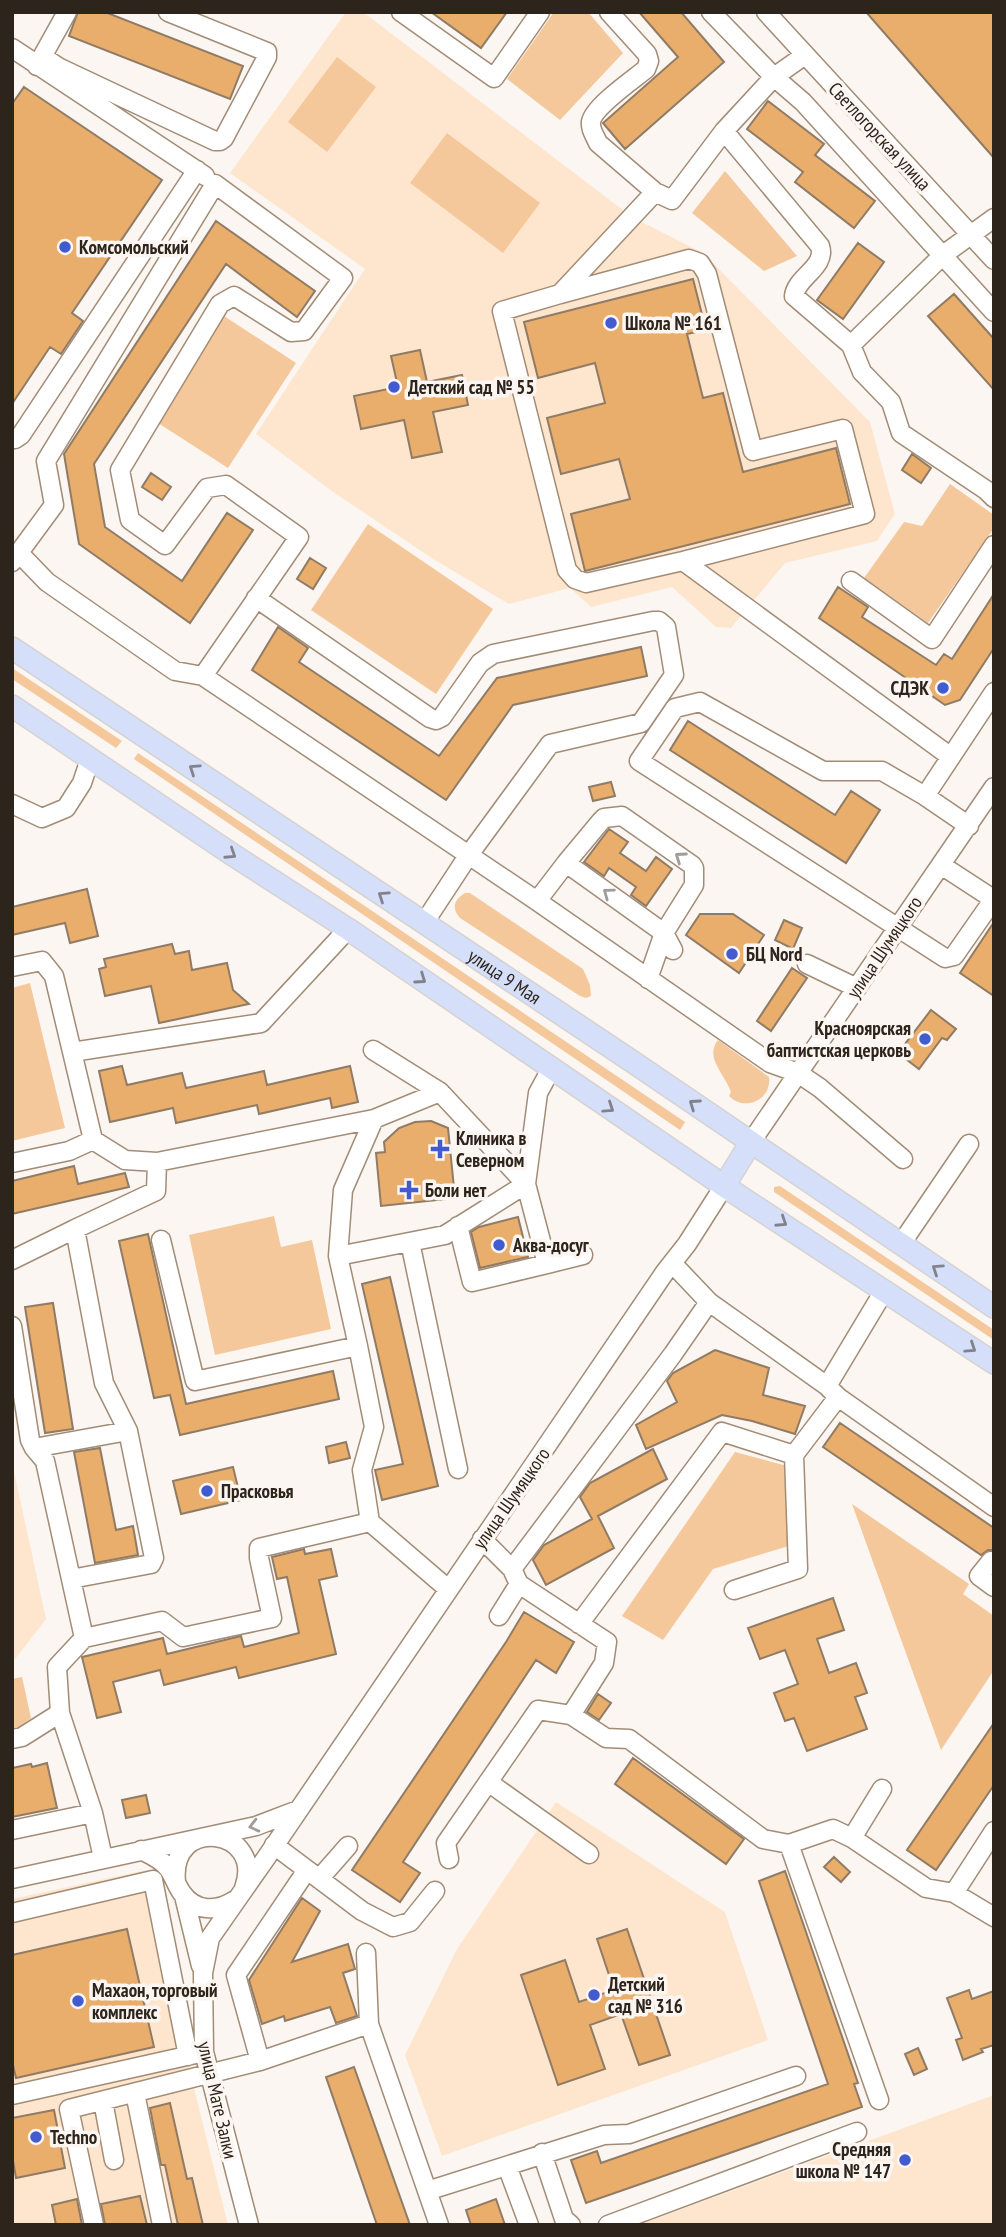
<svg xmlns="http://www.w3.org/2000/svg" width="1006" height="2237" font-family="'PT Sans Narrow',sans-serif">
<style>
.built{fill:#fee6ce}
.green{fill:#f4c89b}
.building{fill:#e9ad6c;stroke:#907b65;stroke-width:2}
.lines{fill:none;stroke-linecap:round;stroke-linejoin:round}
.minor-casing{stroke:#a28c76;stroke-width:21}
.major-casing{stroke:#d5d3d2;stroke-width:24}
.minor{stroke:#fff;stroke-width:18}
.major{stroke:#d5dff9;stroke-width:21}
.oneway{stroke:#81828a}
.oneway2{stroke:#a09d99}
.poi-dot{fill:#425ccf;stroke:#fbf6f1;stroke-width:2.5}
.labels{text-anchor:middle;stroke-width:7;stroke-linejoin:round;paint-order:stroke}
.street-label{font-size:19px;fill:#2d251c;stroke:#fbf6f1}
.poi-label{font-size:19px;font-weight:bold;fill:#2d251c;stroke:#fbf6f1;text-anchor:start}
</style>
<rect width="100%" height="100%" fill="#fbf6f1"/>
<path class="built" d="M346,12H359L367,15L632,217L703,253L870,422L895,514L877,541L785,563L731,628L716,627L672,587L591,607L570,588L509,604L433,559L333,492L256,434L365,269L230,173Z
M12,1462L46,1619L12,1663Z
M556,1802L725,1912L768,2040L442,2156L405,2055L457,1949Z
M147,1870L184,2048L228,2225H12V1899Z
M994,2095V2225H638Z"/>
<path class="green" d="M554,12H588L623,53L560,120L507,79Z
M337,57L376,87L327,152L288,122Z
M447,133L540,203L503,253L410,183Z
M725,171L797,256L764,271L692,213Z
M224,316L296,363L228,468L155,421Z
M950,484L994,515V528L928,623L864,578L904,522L922,526Z
M368,524L493,609L436,694L311,610Z
M12,668L122,741L116,748L12,679Z
M138,753L685,1122L680,1130L134,759Z
M465,893H470L583,969L590,985L591,996L586,998L580,996L460,918C451,908 454,900 465,893Z
M30,983L65,1128L12,1141V988Z
M718,1040L769,1077C772,1100 744,1112 729,1096L731,1092C725,1074 704,1058 718,1040Z
M780,1186L994,1330V1340L774,1192V1187Z
M274,1216L281,1247L312,1240L331,1329L215,1355L189,1235Z
M735,1452L787,1466L792,1545L713,1569L663,1640L622,1616Z
M852,1504L969,1584L963,1594L994,1616V1670L941,1750Z
M22,1677L31,1718L12,1732V1679Z"/>
<path class="building" d="M78,12H105L243,66L230,99L69,36Z
M431,12H507L481,48Z
M639,12H681L724,62L625,149L603,123L678,57Z
M866,12H994V158L929,84Z
M24,87L162,180L72,313L83,321L61,354L50,347L12,404V104Z
M768,101L824,144L815,155L875,201L854,228L795,182L803,172L747,129Z
M216,221L315,291L297,317L226,264L94,464L105,527L182,581L227,513L253,530L190,623L79,544L64,454Z
M858,243L884,262L843,319L817,300Z
M693,279L706,330L687,334L703,398L723,393L743,472L836,448L850,504L585,571L571,514L630,499L619,459L561,474L547,418L605,403L595,363L538,378L524,322Z
M954,294L994,339V390L928,316Z
M420,350L427,382L462,375L468,405L433,412L442,452L412,458L404,420L361,429L354,396L398,387L391,356Z
M912,454L931,468L921,483L902,470Z
M151,473L171,487L162,500L142,487Z
M310,558L326,568L313,589L297,579Z
M838,587L868,607L862,617L936,665L944,654L952,659L994,594V648L960,700L945,705L819,618Z
M278,627L308,648L299,662L439,756L497,678L641,647L647,676L513,705L446,800L252,670Z
M688,721L835,815L851,791L880,810L846,863L670,750Z
M611,782L615,796L593,801L589,787Z
M609,829L628,842L620,853L646,871L656,857L672,869L646,906L631,895L636,887L609,868L604,876L584,862Z
M87,889L98,936L70,943L65,923L12,935V907Z
M700,914H733L764,935L739,973L686,935Z
M784,920L802,928L793,949L775,940Z
M994,922V996L960,973Z
M172,944L175,954L189,951L192,970L227,963L233,990L249,1004L159,1023L151,986L105,996L99,969L106,967L104,959Z
M792,968L807,978L771,1031L757,1021Z
M931,1010L956,1029L947,1040L942,1038L919,1069L898,1053Z
M122,1066L127,1085L182,1073L186,1088L264,1071L267,1085L350,1066L358,1102L332,1108L330,1098L259,1114L257,1105L176,1123L173,1108L110,1122L99,1071Z
M431,1121L448,1128L455,1198L381,1206L376,1153L385,1152L384,1142L399,1128L415,1122Z
M74,1166L78,1184L125,1173L129,1187L12,1214V1181Z
M518,1217L528,1257L480,1268L471,1232L479,1227Z
M148,1234L186,1404L333,1371L339,1399L180,1435L170,1395L154,1398L119,1241Z
M390,1277L438,1486L382,1500L375,1470L403,1464L362,1284Z
M53,1303L73,1429L45,1433L25,1307Z
M715,1350L769,1368L763,1395L805,1406L795,1434L752,1421L722,1415L646,1449L636,1425L677,1402L667,1381L673,1373Z
M840,1423L994,1528V1550H988L981,1555L823,1447Z
M346,1442L350,1458L329,1463L326,1447Z
M100,1448L116,1530L133,1526L138,1555L95,1563L74,1452Z
M653,1449L667,1479L598,1516L614,1548L546,1585L533,1560L544,1545L592,1519L580,1497L590,1483Z
M233,1467L241,1500L181,1514L173,1481Z
M304,1549L305,1554L331,1549L337,1576L319,1580L336,1654L239,1678L236,1667L164,1685L160,1670L113,1682L121,1712L97,1718L82,1657L163,1638L167,1654L241,1636L244,1647L299,1633L287,1577L277,1579L272,1557Z
M833,1598L844,1630L817,1639L829,1673L856,1663L867,1693L855,1697L867,1729L807,1751L794,1718L785,1721L774,1693L798,1684L785,1650L760,1659L748,1628Z
M524,1612L574,1642L556,1673L536,1660L403,1862L420,1873L400,1902L352,1870L506,1642Z
M598,1694L611,1703L599,1720L587,1712Z
M994,1723V1785L936,1870L907,1850Z
M633,1758L744,1839L726,1864L615,1784Z
M47,1763L57,1808L12,1817V1768L31,1764L32,1767Z
M146,1795L150,1813L126,1818L122,1800Z
M834,1857L850,1872L841,1882L824,1867Z
M785,1871L858,2083L854,2084L862,2107L586,2203L571,2160L597,2151L601,2163L828,2084L759,1881Z
M302,1898L320,1911L292,1962L348,1944L355,1969L343,1973L357,2016L336,2023L330,2007L285,2021L284,2016L262,2024L249,1980Z
M127,1929L154,2047L16,2078L12,2061V1955Z
M627,1929L670,2055L639,2065L621,2014L590,2025L605,2069L558,2085L521,1975L565,1960L579,2002L614,1990L597,1939Z
M969,1990L972,1999L994,1991V2045L981,2049L983,2052L963,2060L956,2040L962,2038L947,1998Z
M918,2048L927,2069L914,2075L905,2054Z
M354,2067L410,2225H377L326,2077Z
M170,2103L187,2179L192,2178L203,2225H178L165,2165H161L150,2108Z
M54,2110L65,2168L16,2178L12,2155V2118Z
M140,2196L147,2225H105L101,2204Z
M77,2199L82,2225H56L52,2205Z
M496,2199L505,2225H471L466,2210Z"/>
<g class="lines">
<defs>
<path id="minor" d="M401,12L494,78L540,12
M609,12L647,54L649,61L646,69C634,79 593,107 591,122C590,129 595,136 598,143L655,192L672,200L724,131L774,77L805,55
M711,12L774,77L803,102L994,312
M766,12L994,260
M12,48L205,176
M43,57L60,68L215,141H220L224,138L267,57V52L168,12
M37,66L67,12
M724,131L820,246C827,267 796,277 794,296L851,345
M994,218L943,255L851,345L862,372L891,402L901,433L986,490L994,498
M560,294L689,259L700,263L707,274L753,451L843,429L865,514L683,561L586,583L575,579L567,570L502,311L560,294L655,192
M12,439H15L21,435L197,170
M19,553L47,582L175,671L203,676L537,901L770,1063L798,1073L820,1088L903,1159
M683,561L951,757
M12,562L54,505L46,461L215,184L343,278L304,331L291,332L234,296L220,304L120,470L130,520L165,545L207,488L226,485L299,537L203,676
M851,581L932,639L994,545
M256,598L430,718L436,720L442,717L480,663L493,654L653,621H659L666,627L674,675L641,723L550,744L468,856L424,923
M925,796L994,692
M12,804L42,818L66,808L82,783L90,759
M566,863L601,821L604,818L622,816L692,865L694,868V885L664,933L673,950
M941,865L987,895L990,900L989,906L954,956L945,958L639,761L675,708L700,702L823,771H882L925,796L969,826
M537,901L566,863L664,933L648,979
M807,964L857,988
M12,967L42,961L54,976L93,1140L125,1160L157,1162L374,1119
M373,1050L440,1092
M72,1052L261,1023L348,929
M751,1142L994,787
M12,1163L69,1151L93,1140
M75,1229L156,1191L157,1162
M161,1240L195,1381L358,1346L374,1427L362,1470L370,1522L448,1589
M410,1242L458,1469
M901,1244L969,1144
M338,1256L445,1235L526,1184L538,1093L551,1069
M12,1260L75,1229L104,1383L128,1431L154,1558L151,1564L71,1579
M672,1263L709,1302L827,1386L838,1397L994,1507
M547,1264L583,1255
M12,1326L30,1440L34,1448L45,1461L84,1638
M358,1346L338,1256L343,1190L374,1119L440,1092L526,1184L547,1264L472,1282L458,1226
M827,1386L884,1291
M34,1448L128,1431
M482,1539L512,1569L519,1584L607,1642L604,1663L571,1715
M991,1561L979,1576L994,1587
M512,1569L673,1354L709,1302
M734,1590L798,1569L794,1455
M499,1616L519,1584
M579,1624L722,1432L794,1455L838,1397
M12,1739L22,1737L60,1713
M488,1782L589,1854
M12,1830L93,1813
M994,1831L954,1893L994,1917
M852,1838L882,1789
M789,1844L879,2100
M274,1845L362,1911L393,1927L410,1922L435,1891
M141,1850C151,1855 161,1859 168,1868C174,1876 176,1885 182,1893C195,1912 217,1912 235,1900
M103,1858L93,1813L60,1713L57,1667L84,1638L162,1621L183,1637L272,1618L259,1558V1548L370,1522
M449,1859L446,1843L538,1710L571,1715L606,1738L629,1739L763,1839L789,1844L833,1829L852,1838L926,1888L954,1893
M12,1879L256,1826L298,1810
M319,1879L348,1846
M176,1882C169,1814 266,1828 244,1888
M184,1896L201,1966
M12,1913L153,1880L188,2056
M366,1953L369,2024
M260,2061L236,1975L307,1870
M135,2093L162,2225
M12,2095L200,2053
M103,2101L114,2160
M542,2153L564,2219L571,2225
M507,2166L529,2225
M427,2191L604,2135L629,2134L796,2076
M94,2225L69,2109L260,2061L369,2024L439,2225
M249,2225L204,2052L203,1973L210,1938L266,1858L665,1272L687,1244L724,1186
M608,2225L857,2132"/>
<g id="major">
<path id="s1" d="M12,648L630,1060L994,1307"/>
<path d="M12,706L230,853L348,929L724,1186L994,1363"/>
<path d="M724,1186L751,1142"/>
</g>
</defs>
<use href="#minor" class="minor-casing"/>
<use href="#major" class="major-casing"/>
<use href="#minor" class="minor"/>
<use href="#major" class="major"/>
</g>
<defs><path id="oneway-chevron" d="M-2-3.5L2.5 0L-2 3.5" fill="none" stroke-width="1.6" stroke-linecap="round" stroke-linejoin="round" transform="scale(1.75)"/></defs>
<g class="oneway">
<use href="#oneway-chevron" transform="translate(194 769) rotate(-146)"/>
<use href="#oneway-chevron" transform="translate(231 854) rotate(33)"/>
<use href="#oneway-chevron" transform="translate(383 896) rotate(-146)"/>
<use href="#oneway-chevron" transform="translate(421 979) rotate(35)"/>
<use href="#oneway-chevron" transform="translate(694 1104) rotate(-145)"/>
<use href="#oneway-chevron" transform="translate(609 1108) rotate(34)"/>
<use href="#oneway-chevron" transform="translate(782 1222) rotate(33)"/>
<use href="#oneway-chevron" transform="translate(937 1269) rotate(-146)"/>
<use href="#oneway-chevron" transform="translate(971 1348) rotate(34)"/>
</g>
<g class="oneway2">
<use href="#oneway-chevron" transform="translate(680 857) rotate(-145)"/>
<use href="#oneway-chevron" transform="translate(608 893) rotate(-144)"/>
<use href="#oneway-chevron" transform="translate(254 1826) rotate(166)"/>
</g>
<g class="poi-dot">
<circle cx="65" cy="247" r="7"/>
<circle cx="611" cy="323" r="7"/>
<circle cx="394" cy="387" r="7"/>
<circle cx="943" cy="688" r="7"/>
<circle cx="732" cy="954" r="7"/>
<circle cx="925" cy="1039" r="7"/>
<path d="M436.5 1138.5h7v7h7v7h-7v7h-7v-7h-7v-7h7z"/>
<path d="M405.5 1179.5h7v7h7v7h-7v7h-7v-7h-7v-7h7z"/>
<circle cx="499" cy="1245" r="7"/>
<circle cx="207" cy="1491" r="7"/>
<circle cx="594" cy="1995" r="7"/>
<circle cx="78" cy="2001" r="7"/>
<circle cx="36" cy="2137" r="7"/>
<circle cx="905" cy="2160" r="7"/>
</g>
<g class="labels">
<g class="street-label">
<text transform="translate(880 136) rotate(47)" y="7">Светлогорская улица</text>
<text transform="translate(884 947) rotate(-56)" y="7">улица Шумяцкого</text>
<text dy="7" stroke="none"><textPath href="#s1" startOffset="592">улица 9 Мая</textPath></text>
<text transform="translate(511 1498) rotate(-55)" y="7">улица Шумяцкого</text>
<text transform="translate(218 2100) rotate(77)" y="7">улица Мате Залки</text>
</g>
<g class="poi-label">
<text x="79" y="254">Комсомольский</text>
<text x="625" y="330">Школа № 161</text>
<text x="408" y="394">Детский сад № 55</text>
<text x="929" y="695" text-anchor="end">СДЭК</text>
<text x="746" y="961">БЦ Nord</text>
<text x="911" y="1035" text-anchor="end">Красноярская<tspan x="911" dy="22">баптистская церковь</tspan></text>
<text x="456" y="1145">Клиника в<tspan x="456" dy="22">Северном</tspan></text>
<text x="425" y="1197">Боли нет</text>
<text x="513" y="1252">Аква-досуг</text>
<text x="221" y="1498">Прасковья</text>
<text x="608" y="1991">Детский<tspan x="608" dy="22">сад № 316</tspan></text>
<text x="92" y="1997">Махаон, торговый<tspan x="92" dy="22">комплекс</tspan></text>
<text x="50" y="2144">Techno</text>
<text x="891" y="2156" text-anchor="end">Средняя<tspan x="891" dy="22">школа № 147</tspan></text>
</g>
</g>
<rect width="1006" height="2237" fill="none" stroke="#2d251c" stroke-width="28"/>
</svg>
